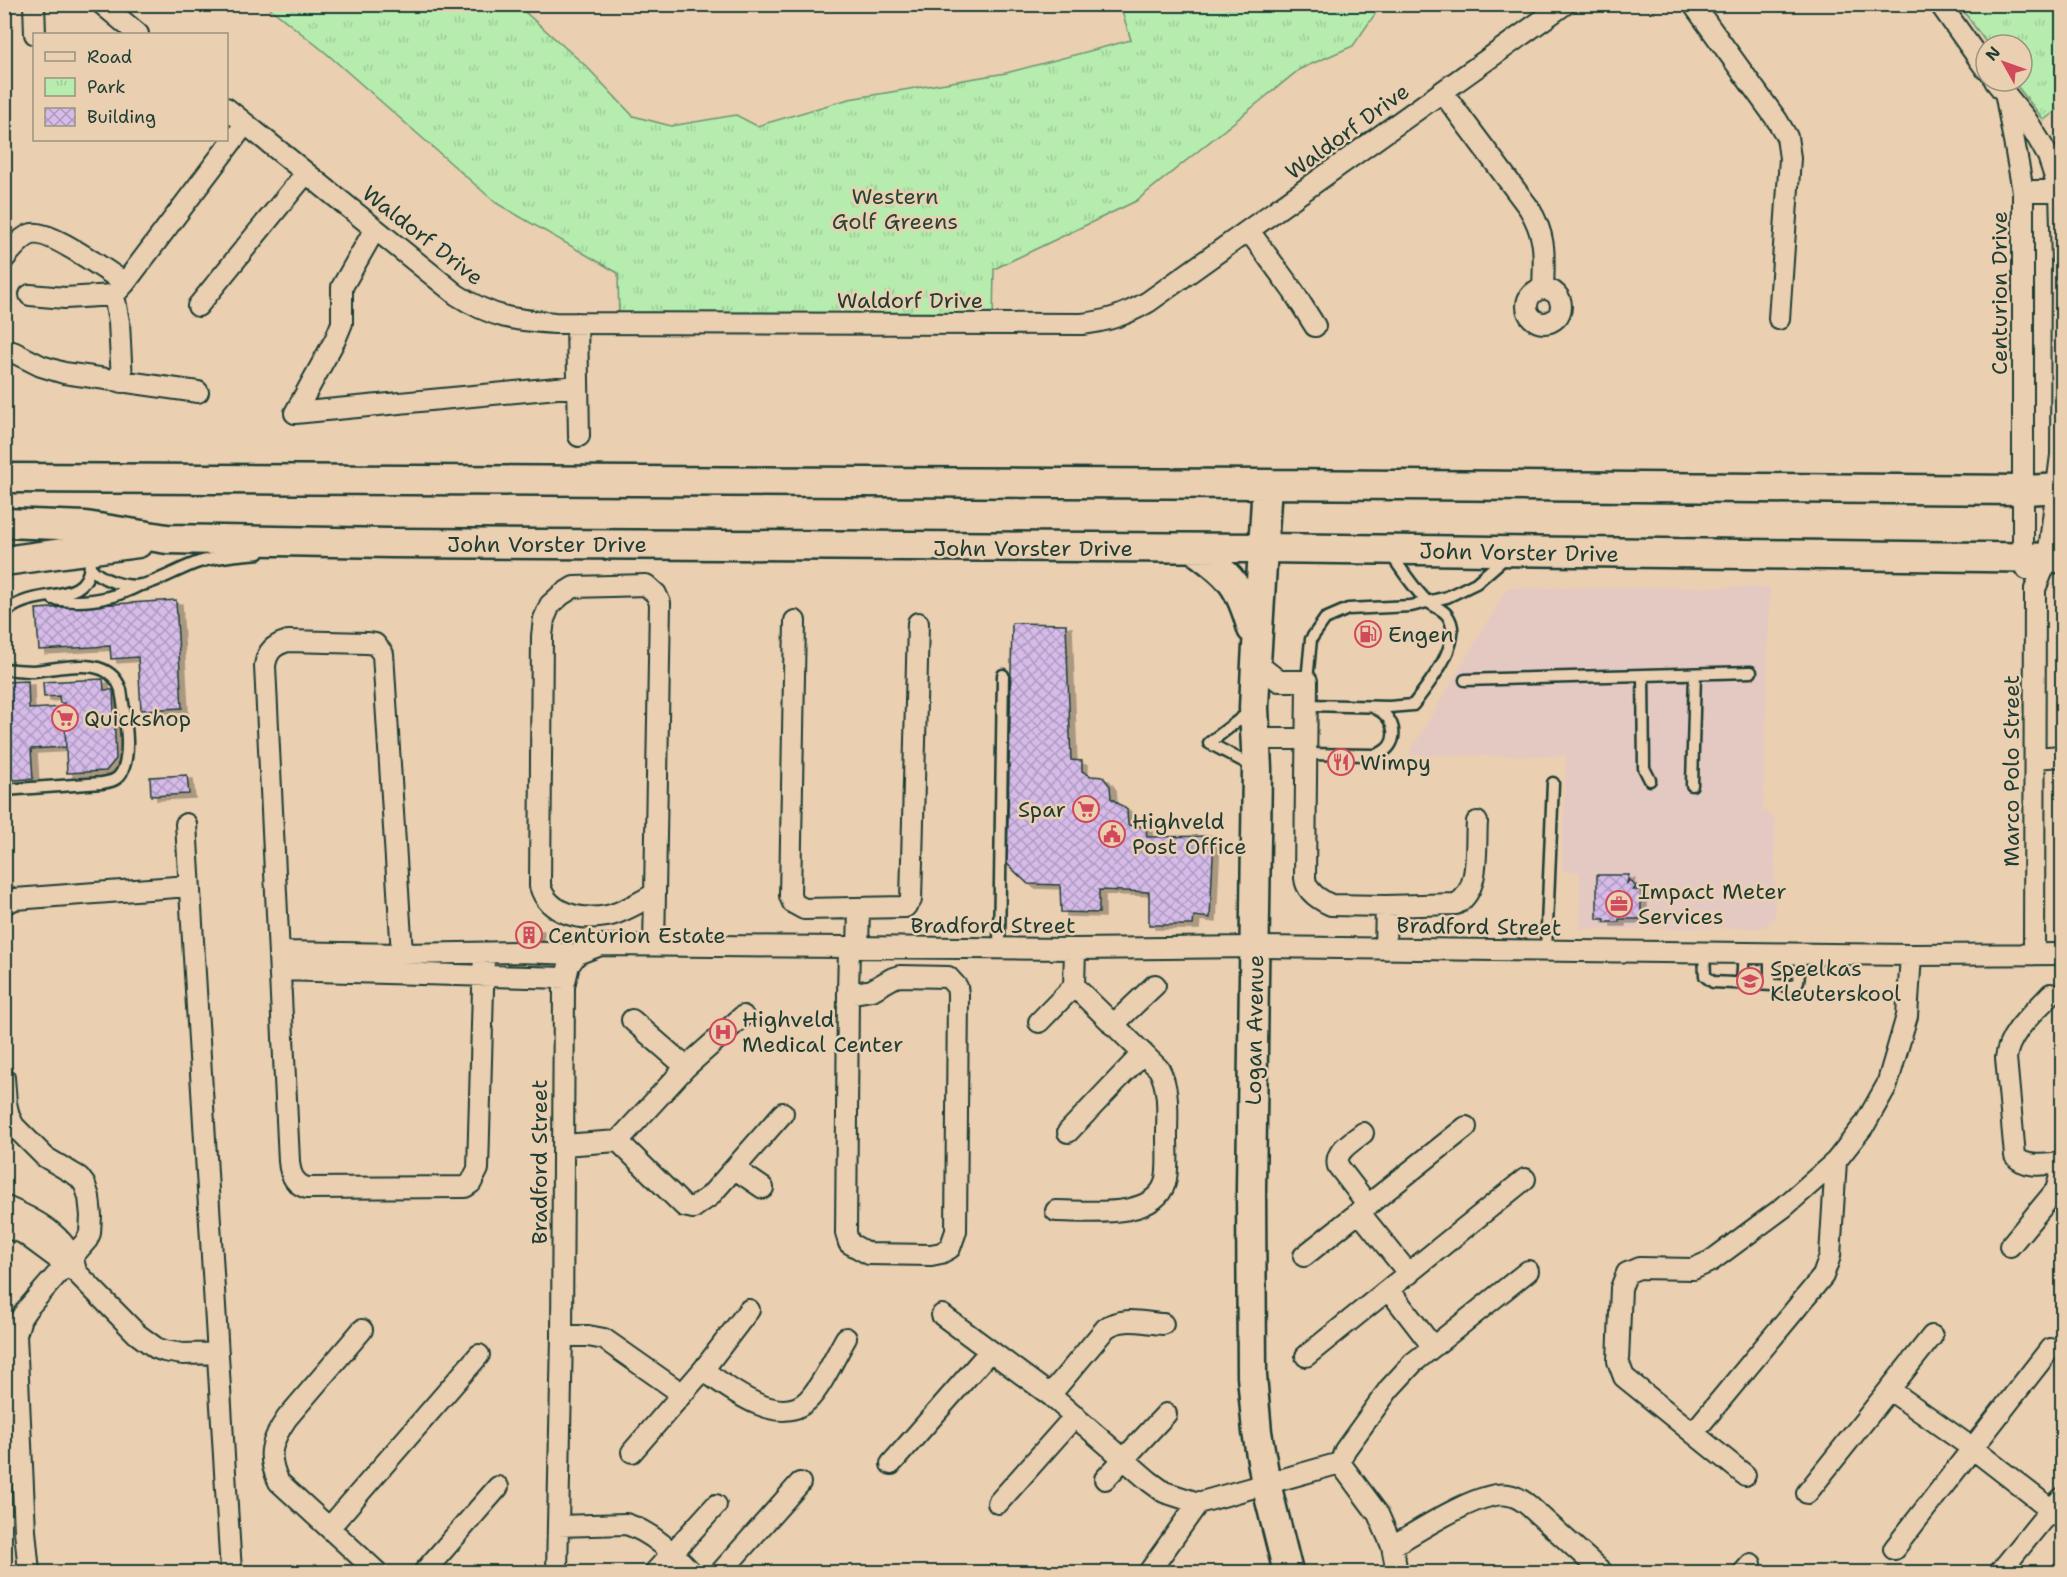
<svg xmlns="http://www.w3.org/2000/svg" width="2067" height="1577" font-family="'Shantell Sans',sans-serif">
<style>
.built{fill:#e4c9c2}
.park{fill:url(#park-tufts);stroke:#6a9471;stroke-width:1.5}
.building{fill:url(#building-cross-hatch);stroke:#1f3d34;stroke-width:1.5;filter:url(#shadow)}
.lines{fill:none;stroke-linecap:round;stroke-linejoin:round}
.lane-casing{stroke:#1f3d34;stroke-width:15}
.street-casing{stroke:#1f3d34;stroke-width:24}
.secondary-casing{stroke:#1f3d34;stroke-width:33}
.lane{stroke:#eacfb1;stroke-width:10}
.street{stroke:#eacfb1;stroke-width:20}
.secondary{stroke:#eacfb1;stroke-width:28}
.labels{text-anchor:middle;stroke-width:5;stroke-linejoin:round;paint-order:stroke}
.street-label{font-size:22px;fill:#1f3d34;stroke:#eacfb1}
.park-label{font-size:22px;fill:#27463a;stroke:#eacfb1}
.poi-label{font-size:22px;fill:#1f3d34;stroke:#eacfb1;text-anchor:start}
</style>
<defs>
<pattern id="park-tufts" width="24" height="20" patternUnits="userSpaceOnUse" patternTransform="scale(1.5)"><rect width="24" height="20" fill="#b6ecae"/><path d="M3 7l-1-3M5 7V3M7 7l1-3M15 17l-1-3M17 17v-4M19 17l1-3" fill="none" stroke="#9ccb96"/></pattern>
<pattern id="building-cross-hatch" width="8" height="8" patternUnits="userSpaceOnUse" patternTransform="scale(1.5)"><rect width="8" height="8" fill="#d6bbe9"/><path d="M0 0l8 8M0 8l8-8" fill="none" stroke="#ad99be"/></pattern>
<filter id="shadow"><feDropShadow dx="6" dy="4" stdDeviation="0" flood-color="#0004"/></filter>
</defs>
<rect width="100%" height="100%" fill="#eacfb1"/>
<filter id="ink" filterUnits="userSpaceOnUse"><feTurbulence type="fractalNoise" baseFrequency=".0167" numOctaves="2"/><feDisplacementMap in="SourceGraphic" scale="12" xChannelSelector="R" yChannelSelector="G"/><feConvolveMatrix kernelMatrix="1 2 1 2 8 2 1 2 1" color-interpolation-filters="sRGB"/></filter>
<g filter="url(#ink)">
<path class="built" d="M1770,587L1763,809L1775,819V918L1763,928L1580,929V872L1562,871L1566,756L1408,755L1508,588Z"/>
<path class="park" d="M266,5H517L587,67L633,116L671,126L736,115L757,126L849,99L1006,73L1131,40L1120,5H1390L1377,11L1353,46L1300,69L1136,201L994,269L993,324L619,323L618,273L496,203L326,53Z
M1959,5H2062V106L2044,120L2013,81H2022V45H1988Z"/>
<path class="building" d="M176,600L182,708L141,710L138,657L111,659L110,646L39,650L36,609Z
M1012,623L1066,624L1071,760L1082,761V771L1091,776L1103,777L1110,786L1111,798L1127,810L1128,825L1146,827L1147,837L1214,836L1210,918L1194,916L1193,925H1149V892L1099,890V913L1061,912L1060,885L1028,884L1007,864Z
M103,679L104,690H113L116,759L106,771L67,773L64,703H60L59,696L44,697L43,682Z
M28,681L29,709L64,707L66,747L31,749L33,779L9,780L4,682Z
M187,775L189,794L151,796L150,777Z
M1597,875H1629L1627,883L1630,880L1636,887L1633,890H1641V919H1619V922H1605V919H1597Z
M520,927H538V944L519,943Z"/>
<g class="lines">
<defs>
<path id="lane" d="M90,567C100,580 126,588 142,585C161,581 180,568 199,562C218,556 239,555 259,553
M53,599C83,604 113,599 140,585
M4,614C31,585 87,608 90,565
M4,669C14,670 23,671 33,671C60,669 109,653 121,690C124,711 134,759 119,776C115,781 108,782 102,783L4,790
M1643,675L1644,768L1650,780
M1465,680L1751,672
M1307,681L1311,639L1325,619L1348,609L1411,606L1447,597L1476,583L1507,556
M1307,705L1389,707L1413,705C1428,685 1466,640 1447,615C1442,609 1435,607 1428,602C1416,592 1401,568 1391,555
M1252,710L1209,743L1254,767
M1305,754L1375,755C1402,748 1397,716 1374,708
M1692,785L1695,674
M999,949L1003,675
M1546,950L1553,783
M1704,951L1705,976L1713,982L1791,986L1796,985L1798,981L1802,952
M1742,984L1744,952
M1770,985V952"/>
<path id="street" d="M34,4L35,34
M102,4L138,34
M1693,4L1777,120L1787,137L1790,158L1779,319
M1940,4L1986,69
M1995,81L2026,119L2039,140L2048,156L2060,192L2062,262L2061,455L2048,558L2035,589L2034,953
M1443,93L1529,208C1547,238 1544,256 1543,289
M2006,97L2023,191V559L2027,569
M226,108L457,295C493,318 514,320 555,323L1082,324C1108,321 1125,315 1148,302L1565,4
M2023,191H2062
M1249,231L1293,291L1315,326
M4,259C11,251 21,237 32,234C51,230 108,272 125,283
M1527 306a17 17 0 1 1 34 0a17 17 0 1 1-34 0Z
M30,295L65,298L114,295
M114,295L125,283L245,124
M114,295L119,322L122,382
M198,306L306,173
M577,323L579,436
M13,352L41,366L64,373L198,392
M295,413L578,386
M295,413L335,340L342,323V287L375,229
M795,621L790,896L793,903L804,909L905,907L911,900L918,623
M1256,663L1279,681H1307L1305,878C1306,891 1320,900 1331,905L1386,906L1456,904C1481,891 1475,847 1477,822
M1256,739H1306
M2035,758L2062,756
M186,824L231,1572
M4,904L15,899L189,886
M654,944L655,894L660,603L656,594L646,585L574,587L561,595L550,605L544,619L542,636L540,886C548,914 581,921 607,916C623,913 641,901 655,894
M858,948L859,909
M1385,949L1386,906
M280,952L402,954L518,952L577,954
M281,970L565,978
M402,974V954L383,654L375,644L367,643L288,641C274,645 267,651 265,666L289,1161C290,1174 294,1184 307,1188L465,1187L471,1183L478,1169L484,953
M900,976L948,977L957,987L958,994L956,1231L950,1248L941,1253L931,1255L869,1254L849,1243L846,1233L848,994L872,990L893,978Z
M848,994L849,948
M2051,994C2034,1013 2009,1032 2006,1058L2015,1156C2025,1169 2048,1164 2062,1163
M743,1016L686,1067L618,1141L684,1206L693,1208L710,1196L783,1113
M632,1020L686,1067
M1039,1022L1074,986
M1113,1025L1155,985
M4,1078L6,1103L9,1116L14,1126L45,1157L79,1177L85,1185L89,1197L91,1216L90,1233L87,1240L27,1309L21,1318L16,1335L25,1531L29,1572
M1068,1132L1143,1053
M1363,1133C1352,1142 1334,1151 1338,1166L1368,1205
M563,1145L618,1141
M735,1169L763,1188
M4,1206C33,1218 67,1235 75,1267
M1056,1211C1087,1211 1153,1220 1165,1183C1169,1170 1167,1151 1167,1137C1167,1114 1170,1090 1159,1069L1074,986L1075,949
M1359,1212L1409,1274
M4,1227L23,1233L77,1273L137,1334L156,1348L164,1351L183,1354L218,1353
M2010,1246L2056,1190L2062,1170
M1304,1256L1466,1127
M1389,1290L1433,1347
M942,1315L1050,1395L1149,1481L1164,1492L1198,1503L1340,1463
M362,1330L287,1418C271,1441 266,1456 279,1482L377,1572
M562,1336H588L604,1339L681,1393
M1306,1356L1525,1179
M703,1370C727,1387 778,1428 807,1401C821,1388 836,1355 846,1338
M1890,1390L1972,1448L2062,1518
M1050,1395L1106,1328C1122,1316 1144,1323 1163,1324
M1694,1432L1823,1276L1830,1256L1836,1161
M632,1452L703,1370L749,1310
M1340,1463L1345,1450L1389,1389L1413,1363L1528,1271
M1340,1463L1378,1514L1392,1546
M891,1464L990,1351
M1745,1475L1624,1377L1618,1361L1621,1288L1627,1273L1639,1268L1693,1269L1711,1261L1784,1207L1836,1161L1865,1124L1887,1085L1907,1016L1911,955
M1105,1479L1166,1414
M1807,1493L1932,1336
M998,1503L1075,1416
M558,1526L626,1524C652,1532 673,1553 691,1572
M329,1528L479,1355
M1894,1549L2050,1349
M424,1572L498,1487
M557,1572L562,1336L564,986L569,965L577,954L601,945L1075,949L1255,947L1911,955L2062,954
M655,1572L716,1505
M721,1572L800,1483
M1149,1572L1198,1503
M1397,1572L1392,1546C1417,1532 1481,1489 1508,1495C1516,1496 1522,1500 1528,1505L1602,1572
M1744,1572L1751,1564
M2000,1572L2051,1509L2062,1498"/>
<path id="secondary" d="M4,478L1267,484L2023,490L2062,488
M1267,484L1256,663L1254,708L1257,769L1251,1189L1252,1376L1257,1432L1266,1484L1288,1572
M4,523L86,526L167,539L391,543L1263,548L2062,558
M1194,549C1231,577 1239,583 1252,629
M4,561L138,543"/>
</defs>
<use href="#lane" class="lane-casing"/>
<use href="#street" class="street-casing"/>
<use href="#secondary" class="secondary-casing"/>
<use href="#lane" class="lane"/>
<use href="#street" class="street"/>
<use href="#secondary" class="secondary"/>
</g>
</g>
<defs>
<symbol id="fuel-ring" viewBox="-11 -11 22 22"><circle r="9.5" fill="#eacfb1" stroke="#d1495b" stroke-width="1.5"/><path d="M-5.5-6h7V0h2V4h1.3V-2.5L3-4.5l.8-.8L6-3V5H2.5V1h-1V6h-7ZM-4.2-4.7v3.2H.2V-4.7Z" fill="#d1495b"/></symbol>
<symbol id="supermarket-ring" viewBox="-11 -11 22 22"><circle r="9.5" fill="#eacfb1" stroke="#d1495b" stroke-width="1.5"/><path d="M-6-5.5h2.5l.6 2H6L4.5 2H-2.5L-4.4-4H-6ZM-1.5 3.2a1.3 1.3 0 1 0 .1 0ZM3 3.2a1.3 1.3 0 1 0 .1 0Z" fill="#d1495b"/></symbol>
<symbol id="restaurant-ring" viewBox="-11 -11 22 22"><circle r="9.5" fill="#eacfb1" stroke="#d1495b" stroke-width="1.5"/><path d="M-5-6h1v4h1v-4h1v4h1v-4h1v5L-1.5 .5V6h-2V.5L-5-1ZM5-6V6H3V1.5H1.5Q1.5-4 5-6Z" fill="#d1495b"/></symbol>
<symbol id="civic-ring" viewBox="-11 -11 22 22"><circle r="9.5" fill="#eacfb1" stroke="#d1495b" stroke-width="1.5"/><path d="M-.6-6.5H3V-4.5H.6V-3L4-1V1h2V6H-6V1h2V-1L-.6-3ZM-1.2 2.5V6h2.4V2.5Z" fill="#d1495b"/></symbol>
<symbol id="office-ring" viewBox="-11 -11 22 22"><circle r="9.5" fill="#eacfb1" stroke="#d1495b" stroke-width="1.5"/><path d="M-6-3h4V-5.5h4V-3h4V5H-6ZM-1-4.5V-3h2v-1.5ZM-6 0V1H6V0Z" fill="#d1495b"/></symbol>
<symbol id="building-ring" viewBox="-11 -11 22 22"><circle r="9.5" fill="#eacfb1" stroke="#d1495b" stroke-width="1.5"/><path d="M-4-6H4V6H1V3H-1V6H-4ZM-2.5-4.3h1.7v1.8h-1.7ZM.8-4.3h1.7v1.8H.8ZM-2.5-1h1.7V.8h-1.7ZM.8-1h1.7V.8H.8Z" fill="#d1495b"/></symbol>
<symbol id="school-ring" viewBox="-11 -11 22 22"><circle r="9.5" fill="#eacfb1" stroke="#d1495b" stroke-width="1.5"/><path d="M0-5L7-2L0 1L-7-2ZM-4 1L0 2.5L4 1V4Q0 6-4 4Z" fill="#d1495b"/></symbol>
<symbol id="hospital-ring" viewBox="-11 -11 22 22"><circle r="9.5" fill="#eacfb1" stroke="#d1495b" stroke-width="1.5"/><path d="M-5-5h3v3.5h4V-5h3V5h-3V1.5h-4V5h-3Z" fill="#d1495b"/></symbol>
</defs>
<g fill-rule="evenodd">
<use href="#fuel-ring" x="1353" y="619" width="30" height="30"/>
<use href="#supermarket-ring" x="50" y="703" width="30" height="30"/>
<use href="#restaurant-ring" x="1326" y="747" width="30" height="30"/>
<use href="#supermarket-ring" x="1071" y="794" width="30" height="30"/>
<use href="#civic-ring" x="1097" y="819" width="30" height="30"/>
<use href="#office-ring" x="1604" y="889" width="30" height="30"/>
<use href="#building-ring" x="514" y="920" width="30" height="30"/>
<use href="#school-ring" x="1735" y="966" width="30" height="30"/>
<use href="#hospital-ring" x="708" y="1017" width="30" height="30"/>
</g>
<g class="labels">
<g class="street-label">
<text transform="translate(1347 131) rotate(-36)" y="8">Waldorf Drive</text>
<text transform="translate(423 235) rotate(38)" y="8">Waldorf Drive</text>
<text transform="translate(1999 293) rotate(-90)" y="8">Centurion Drive</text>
<text x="910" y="308">Waldorf Drive</text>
<text x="547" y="552">John Vorster Drive</text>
<text x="1033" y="556">John Vorster Drive</text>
<text transform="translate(1519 552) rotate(1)" y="8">John Vorster Drive</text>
<text transform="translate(2011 771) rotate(-90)" y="8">Marco Polo Street</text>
<text x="993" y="933">Bradford Street</text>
<text transform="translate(1479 926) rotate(1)" y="8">Bradford Street</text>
<text transform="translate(1254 1030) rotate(-89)" y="8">Logan Avenue</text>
<text transform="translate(539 1162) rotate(-90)" y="8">Bradford Street</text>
</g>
<g class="park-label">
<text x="895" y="204">Western<tspan x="895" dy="25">Golf Greens</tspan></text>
</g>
<g class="poi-label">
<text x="1388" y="642">Engen</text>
<text x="84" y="726">Quickshop</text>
<text x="1360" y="770">Wimpy</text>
<text x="1066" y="817" text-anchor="end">Spar</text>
<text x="1132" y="829">Highveld<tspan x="1132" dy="25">Post Office</tspan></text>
<text x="1638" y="899">Impact Meter<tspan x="1638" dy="25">Services</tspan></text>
<text x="548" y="943">Centurion Estate</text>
<text x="1770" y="976">Speelkas<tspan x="1770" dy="25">Kleuterskool</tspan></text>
<text x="742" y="1027">Highveld<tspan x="742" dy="25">Medical Center</tspan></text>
</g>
</g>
<rect width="2067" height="1577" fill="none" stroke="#eacfb1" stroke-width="24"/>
<rect x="12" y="12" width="2043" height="1553" fill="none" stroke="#1f3d34" stroke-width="2" filter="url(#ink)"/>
<rect x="33" y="33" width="195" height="108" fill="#eacfb1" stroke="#99957f" stroke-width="1.5"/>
<rect x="45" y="52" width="30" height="9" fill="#eacfb1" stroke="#99957f" stroke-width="1.5"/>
<text x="87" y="63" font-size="18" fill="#1f3d34">Road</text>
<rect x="45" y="78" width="30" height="18" fill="url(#park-tufts)" stroke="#99957f" stroke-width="1.5"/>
<text x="87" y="93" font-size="18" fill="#1f3d34">Park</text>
<rect x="45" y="108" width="30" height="18" fill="url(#building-cross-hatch)" stroke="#99957f" stroke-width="1.5"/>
<text x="87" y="123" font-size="18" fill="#1f3d34">Building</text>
<g transform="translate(2004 63) rotate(310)"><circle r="28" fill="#eacfb1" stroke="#99957f" stroke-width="1.5"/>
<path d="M0-4.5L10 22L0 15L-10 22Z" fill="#d1495b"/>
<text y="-9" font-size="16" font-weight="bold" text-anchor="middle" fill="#1f3d34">N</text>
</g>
</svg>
